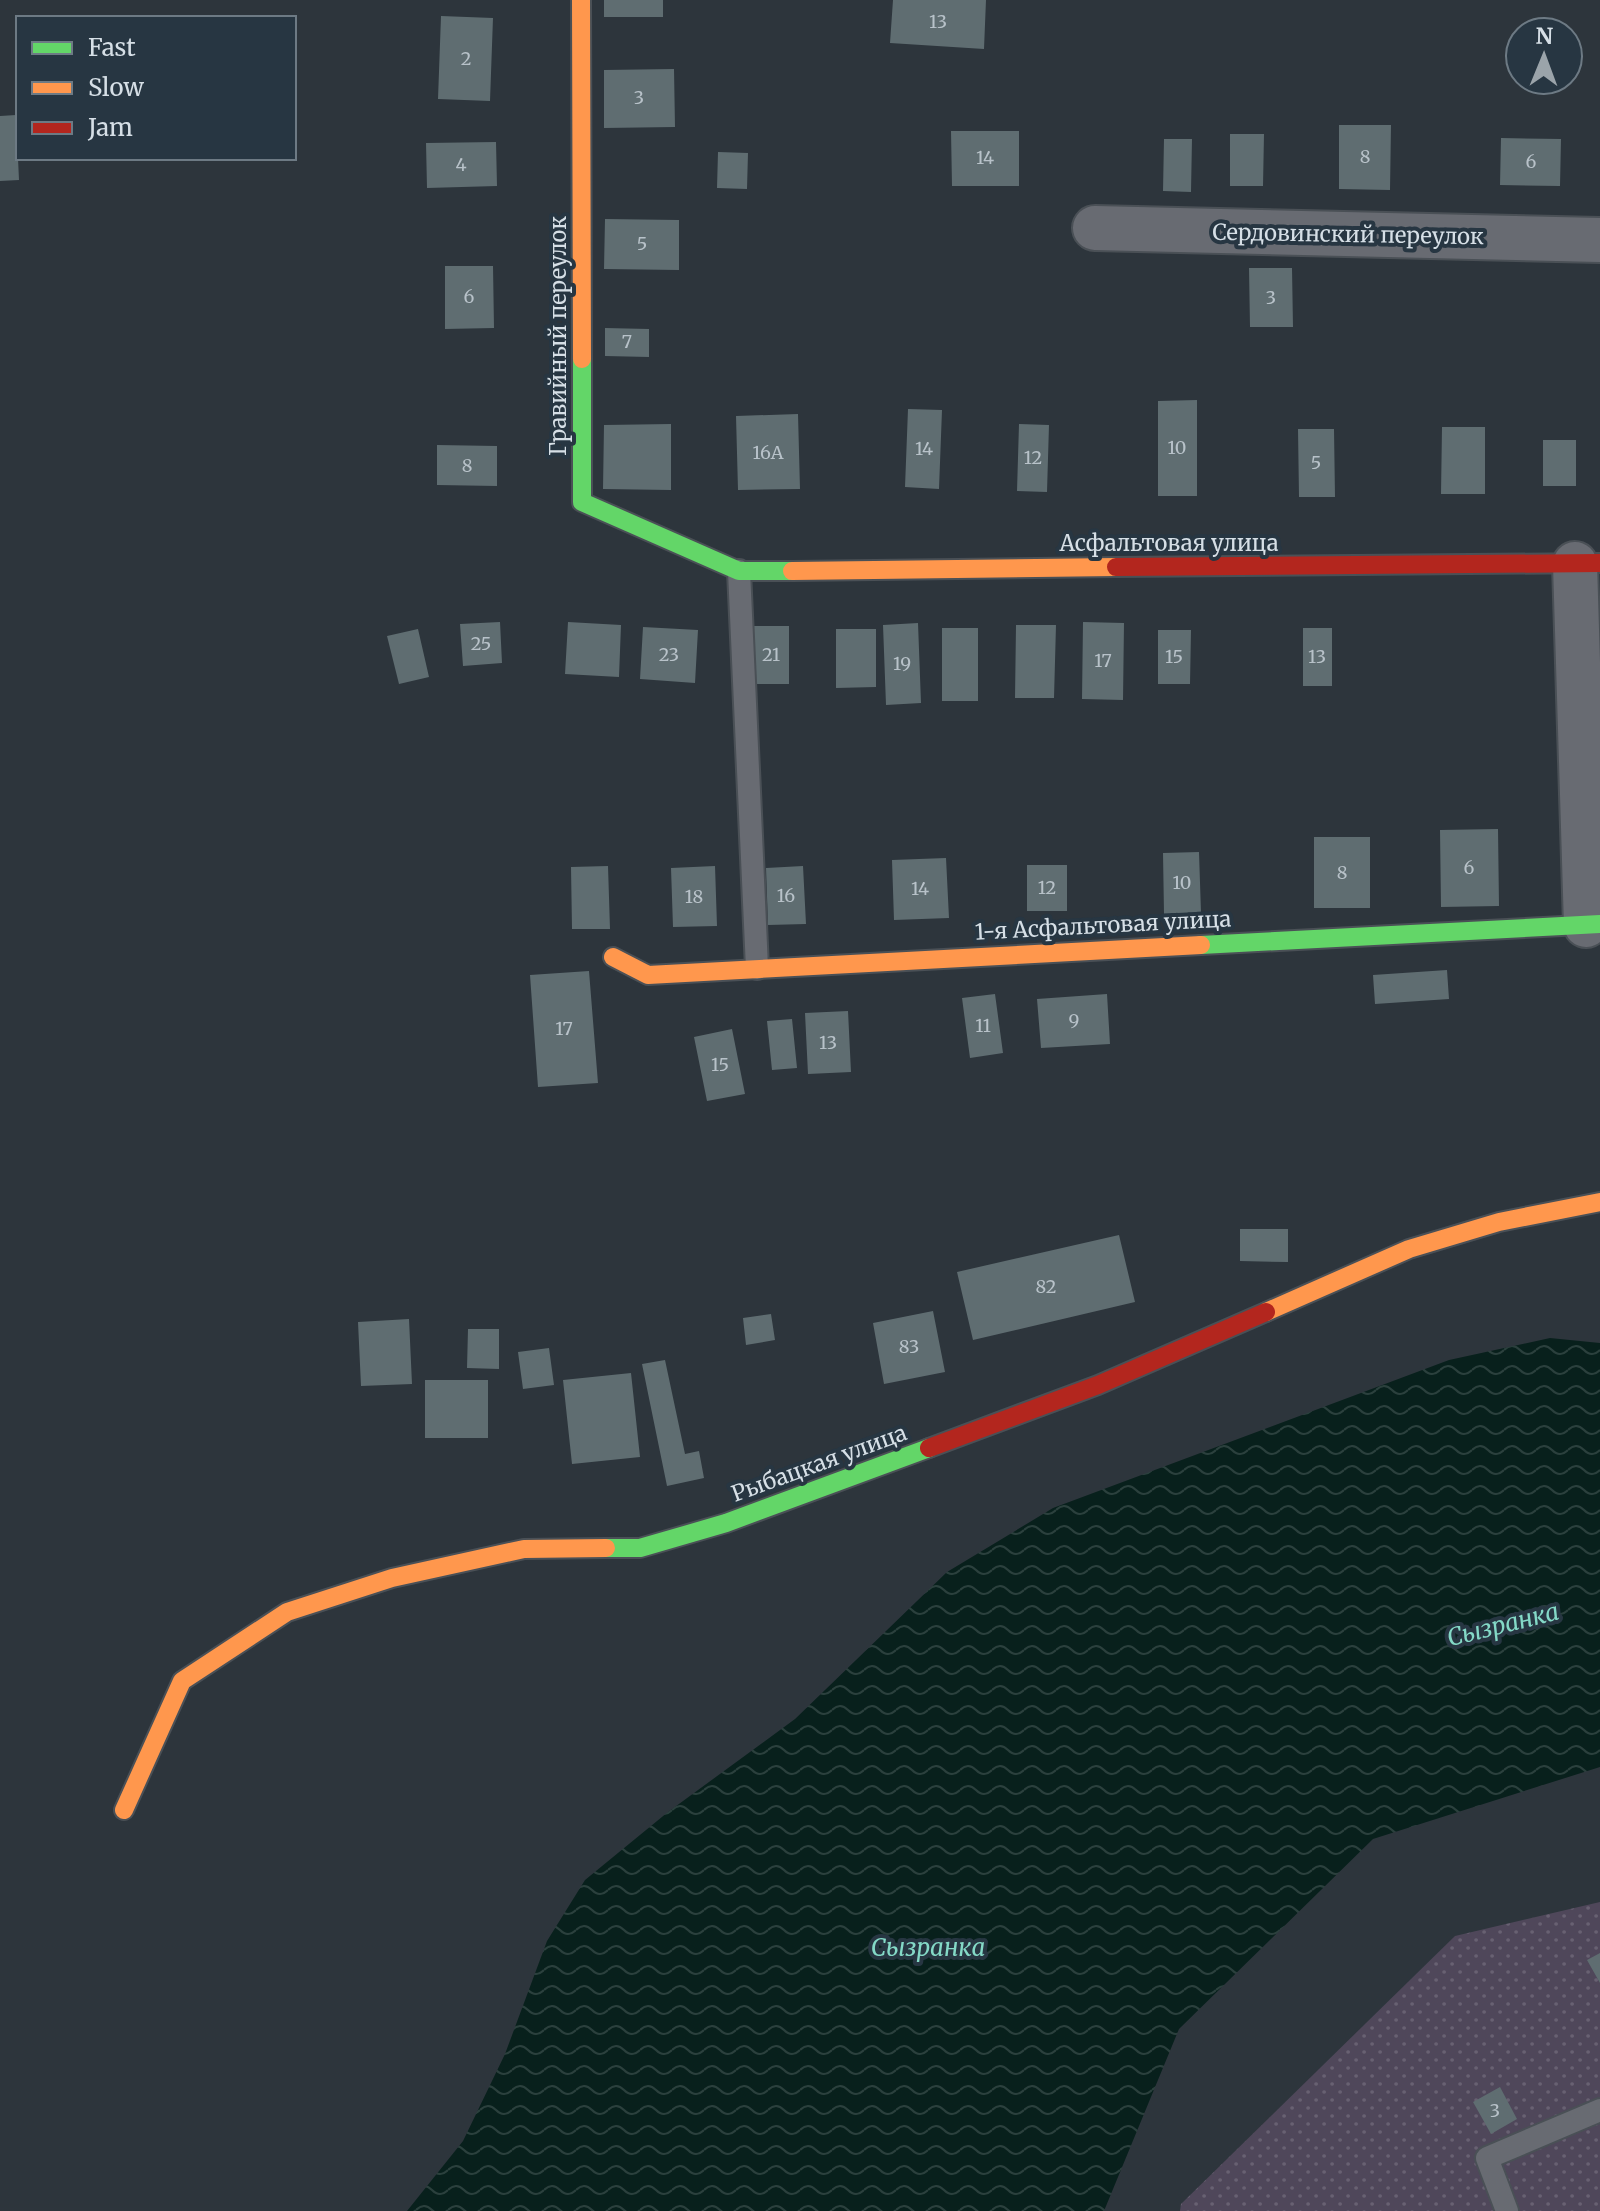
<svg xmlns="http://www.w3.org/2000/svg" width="1600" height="2211" font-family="Merriweather,serif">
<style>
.grass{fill:url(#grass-dots)}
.water{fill:url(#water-waves)}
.building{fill:#5f6d71}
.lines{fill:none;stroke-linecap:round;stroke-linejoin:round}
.lane-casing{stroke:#4a5056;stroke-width:26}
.street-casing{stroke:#4a5056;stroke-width:48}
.fast-casing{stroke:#4a5056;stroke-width:22}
.slow-casing{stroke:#4a5056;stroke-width:22}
.jam-casing{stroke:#4a5056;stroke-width:22}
.lane{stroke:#686b72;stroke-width:22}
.street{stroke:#686b72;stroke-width:44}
.fast{stroke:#63d668;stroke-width:18}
.slow{stroke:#ff974d;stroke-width:18}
.jam{stroke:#b3261e;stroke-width:18}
.labels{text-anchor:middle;stroke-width:8;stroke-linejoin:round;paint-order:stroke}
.number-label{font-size:18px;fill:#b8c2c9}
.street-label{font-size:22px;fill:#d6dfe6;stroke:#273642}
.water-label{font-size:24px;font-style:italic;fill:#84d9c7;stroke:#273642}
</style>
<defs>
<pattern id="grass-dots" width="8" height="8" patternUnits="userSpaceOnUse" patternTransform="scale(2)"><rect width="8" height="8" fill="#4f475a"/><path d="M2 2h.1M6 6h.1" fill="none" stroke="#686172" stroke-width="1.8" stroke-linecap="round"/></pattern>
<pattern id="water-waves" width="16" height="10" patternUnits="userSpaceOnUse" patternTransform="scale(2)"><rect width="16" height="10" fill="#08201c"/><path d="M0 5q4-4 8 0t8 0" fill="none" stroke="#2b403d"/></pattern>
</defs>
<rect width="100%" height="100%" fill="#2d353c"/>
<path class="grass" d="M1600,1902V2211H1180L1181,2204L1455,1936Z"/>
<path class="water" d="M1550,1338L1600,1343V1767L1373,1839L1179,2029L1104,2211H407L463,2141L505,2054L547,1941L585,1880L668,1812L795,1719L947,1572L1053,1508L1449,1360Z"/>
<path class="building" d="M604,0H663V17H604Z
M893,0H986L984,49L890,43Z
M441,16L493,18L490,101L438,99Z
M674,69L675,127L604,128V70Z
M16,115L19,180L0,181V116Z
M1339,125H1391L1390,190L1339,189Z
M951,131H1019V186H952Z
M1230,134H1264L1263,186H1230Z
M1501,138L1561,139L1560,186L1500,185Z
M1164,139H1192L1191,192L1163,191Z
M496,142L497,186L427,188L426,143Z
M718,152L748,153L747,189L717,188Z
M605,219L679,220V270L604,269Z
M445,266H493L494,328L445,329Z
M1249,268H1292L1293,327H1250Z
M605,328L649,329V357L605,356Z
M1197,400V496H1158V401Z
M908,409L942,410L939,489L905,487Z
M798,414L800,489L738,490L736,416Z
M671,424V490L603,489L604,425Z
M1019,424L1049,425L1047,492L1017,491Z
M1442,427H1485V494H1441Z
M1298,429H1334L1335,497H1299Z
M1543,440H1576V486H1543Z
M437,445L497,446V486L437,485Z
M500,622L502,663L463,666L460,624Z
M568,622L621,625L619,677L565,674Z
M1083,622L1124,623L1123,700L1082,699Z
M918,623L921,703L886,705L883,625Z
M1016,625H1056L1054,698H1015Z
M754,626H789V684H754Z
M643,627L698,630L695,683L640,679Z
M942,628H978V701H942Z
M1303,628H1332V686H1303Z
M418,629L429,677L399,684L387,636Z
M836,629H876V687L836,688Z
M1158,630H1191L1190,684H1158Z
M1498,829L1499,906L1441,907L1440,830Z
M1314,837H1370V908H1314Z
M1199,852L1201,913L1164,914L1163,853Z
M946,858L949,918L894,920L892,860Z
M1027,865H1067V911H1027Z
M608,866L610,929H572L571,867Z
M715,866L717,926L673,927L671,868Z
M803,866L806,924L768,925L766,868Z
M1447,970L1449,999L1375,1004L1373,975Z
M589,971L598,1083L538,1087L530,975Z
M995,994L1003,1053L970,1058L962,998Z
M1107,994L1110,1044L1041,1048L1037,999Z
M848,1011L851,1072L808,1074L805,1013Z
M792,1019L797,1068L772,1070L767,1021Z
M732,1029L745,1094L707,1101L694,1037Z
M1240,1229H1288V1262L1240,1261Z
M1119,1235L1135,1302L973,1340L957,1272Z
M933,1311L945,1372L884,1384L873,1323Z
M771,1314L775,1340L746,1345L743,1318Z
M409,1319L412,1384L361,1386L358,1322Z
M468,1329H499V1369L467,1368Z
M549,1348L554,1385L523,1389L518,1352Z
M665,1360L685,1454L699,1451L704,1478L667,1486L642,1364Z
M631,1373L640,1457L572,1464L563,1380Z
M425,1380H488V1438H425Z
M1600,1953V1983L1587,1960Z
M1500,2087L1517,2119L1491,2134L1473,2102Z"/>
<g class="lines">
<defs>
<path id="lane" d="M739,571L757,968
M1507,2211L1487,2158L1600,2110"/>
<path id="street" d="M1095,228L1600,240
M1575,564L1586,925"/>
<path id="fast" d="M582,359V502L739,571H792
M1201,945L1600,924
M606,1548H640L726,1523L929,1448"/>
<path id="slow" d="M581,0L582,359
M792,571L1116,567
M613,957L648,975L1201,945
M1266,1312L1409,1249L1499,1222L1600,1202
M124,1810L182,1681L287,1612L392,1578L524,1549L606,1548"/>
<path id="jam" d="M1116,567L1600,563
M929,1448L1098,1385L1266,1312"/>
</defs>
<use href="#lane" class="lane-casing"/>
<use href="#street" class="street-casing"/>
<use href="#fast" class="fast-casing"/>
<use href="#slow" class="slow-casing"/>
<use href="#jam" class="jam-casing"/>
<use href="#lane" class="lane"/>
<use href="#street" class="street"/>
<use href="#fast" class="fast"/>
<use href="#slow" class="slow"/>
<use href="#jam" class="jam"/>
</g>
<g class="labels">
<g class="number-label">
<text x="938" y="28">13</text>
<text x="466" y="65">2</text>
<text x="639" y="104">3</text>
<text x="1365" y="163">8</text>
<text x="985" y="164">14</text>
<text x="1531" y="168">6</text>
<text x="461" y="171">4</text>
<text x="642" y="250">5</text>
<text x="469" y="303">6</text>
<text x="1271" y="304">3</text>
<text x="627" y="348">7</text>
<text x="1177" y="454">10</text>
<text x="924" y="455">14</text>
<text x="768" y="459">16А</text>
<text x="1033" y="464">12</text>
<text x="1316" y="469">5</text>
<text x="467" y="472">8</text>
<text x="481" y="650">25</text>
<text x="669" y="661">23</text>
<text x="771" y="661">21</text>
<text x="1174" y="663">15</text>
<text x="1317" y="663">13</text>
<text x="1103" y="667">17</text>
<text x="902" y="670">19</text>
<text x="1469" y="874">6</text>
<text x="1342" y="879">8</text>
<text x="1182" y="889">10</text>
<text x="1047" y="894">12</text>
<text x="920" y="895">14</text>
<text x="786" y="902">16</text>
<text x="694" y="903">18</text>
<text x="1074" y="1027">9</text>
<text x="983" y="1032">11</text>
<text x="564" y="1035">17</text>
<text x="828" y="1049">13</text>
<text x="720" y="1071">15</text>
<text x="1046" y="1293">82</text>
<text x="909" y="1353">83</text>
<text x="1495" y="2117">3</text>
</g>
<g class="street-label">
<text transform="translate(1348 234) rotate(1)" y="8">Сердовинский переулок</text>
<text transform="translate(558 336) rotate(-90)" y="8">Гравийный переулок</text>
<text x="1169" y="551">Асфальтовая улица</text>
<text transform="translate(1103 925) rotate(-3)" y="8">1-я Асфальтовая улица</text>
<text transform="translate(819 1463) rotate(-20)" y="8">Рыбацкая улица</text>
</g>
<g class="water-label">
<text transform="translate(1503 1625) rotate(-14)" y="8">Сызранка</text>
<text x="928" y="1956">Сызранка</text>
</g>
</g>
<rect x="16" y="16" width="280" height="144" fill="#273642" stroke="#6d7a84" stroke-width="2"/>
<rect x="32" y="42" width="40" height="12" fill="#63d668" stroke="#6d7a84" stroke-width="2"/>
<text x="88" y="56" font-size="24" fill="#d6dfe6">Fast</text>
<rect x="32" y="82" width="40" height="12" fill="#ff974d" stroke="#6d7a84" stroke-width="2"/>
<text x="88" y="96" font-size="24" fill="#d6dfe6">Slow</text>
<rect x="32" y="122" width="40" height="12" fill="#b3261e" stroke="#6d7a84" stroke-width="2"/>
<text x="88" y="136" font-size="24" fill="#d6dfe6">Jam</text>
<g transform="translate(1544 56) rotate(1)"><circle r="38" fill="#273642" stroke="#6d7a84" stroke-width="2"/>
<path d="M0-6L14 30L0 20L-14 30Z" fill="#9ba4aa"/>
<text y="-12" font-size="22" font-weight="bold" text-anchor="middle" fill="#d6dfe6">N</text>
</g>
</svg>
